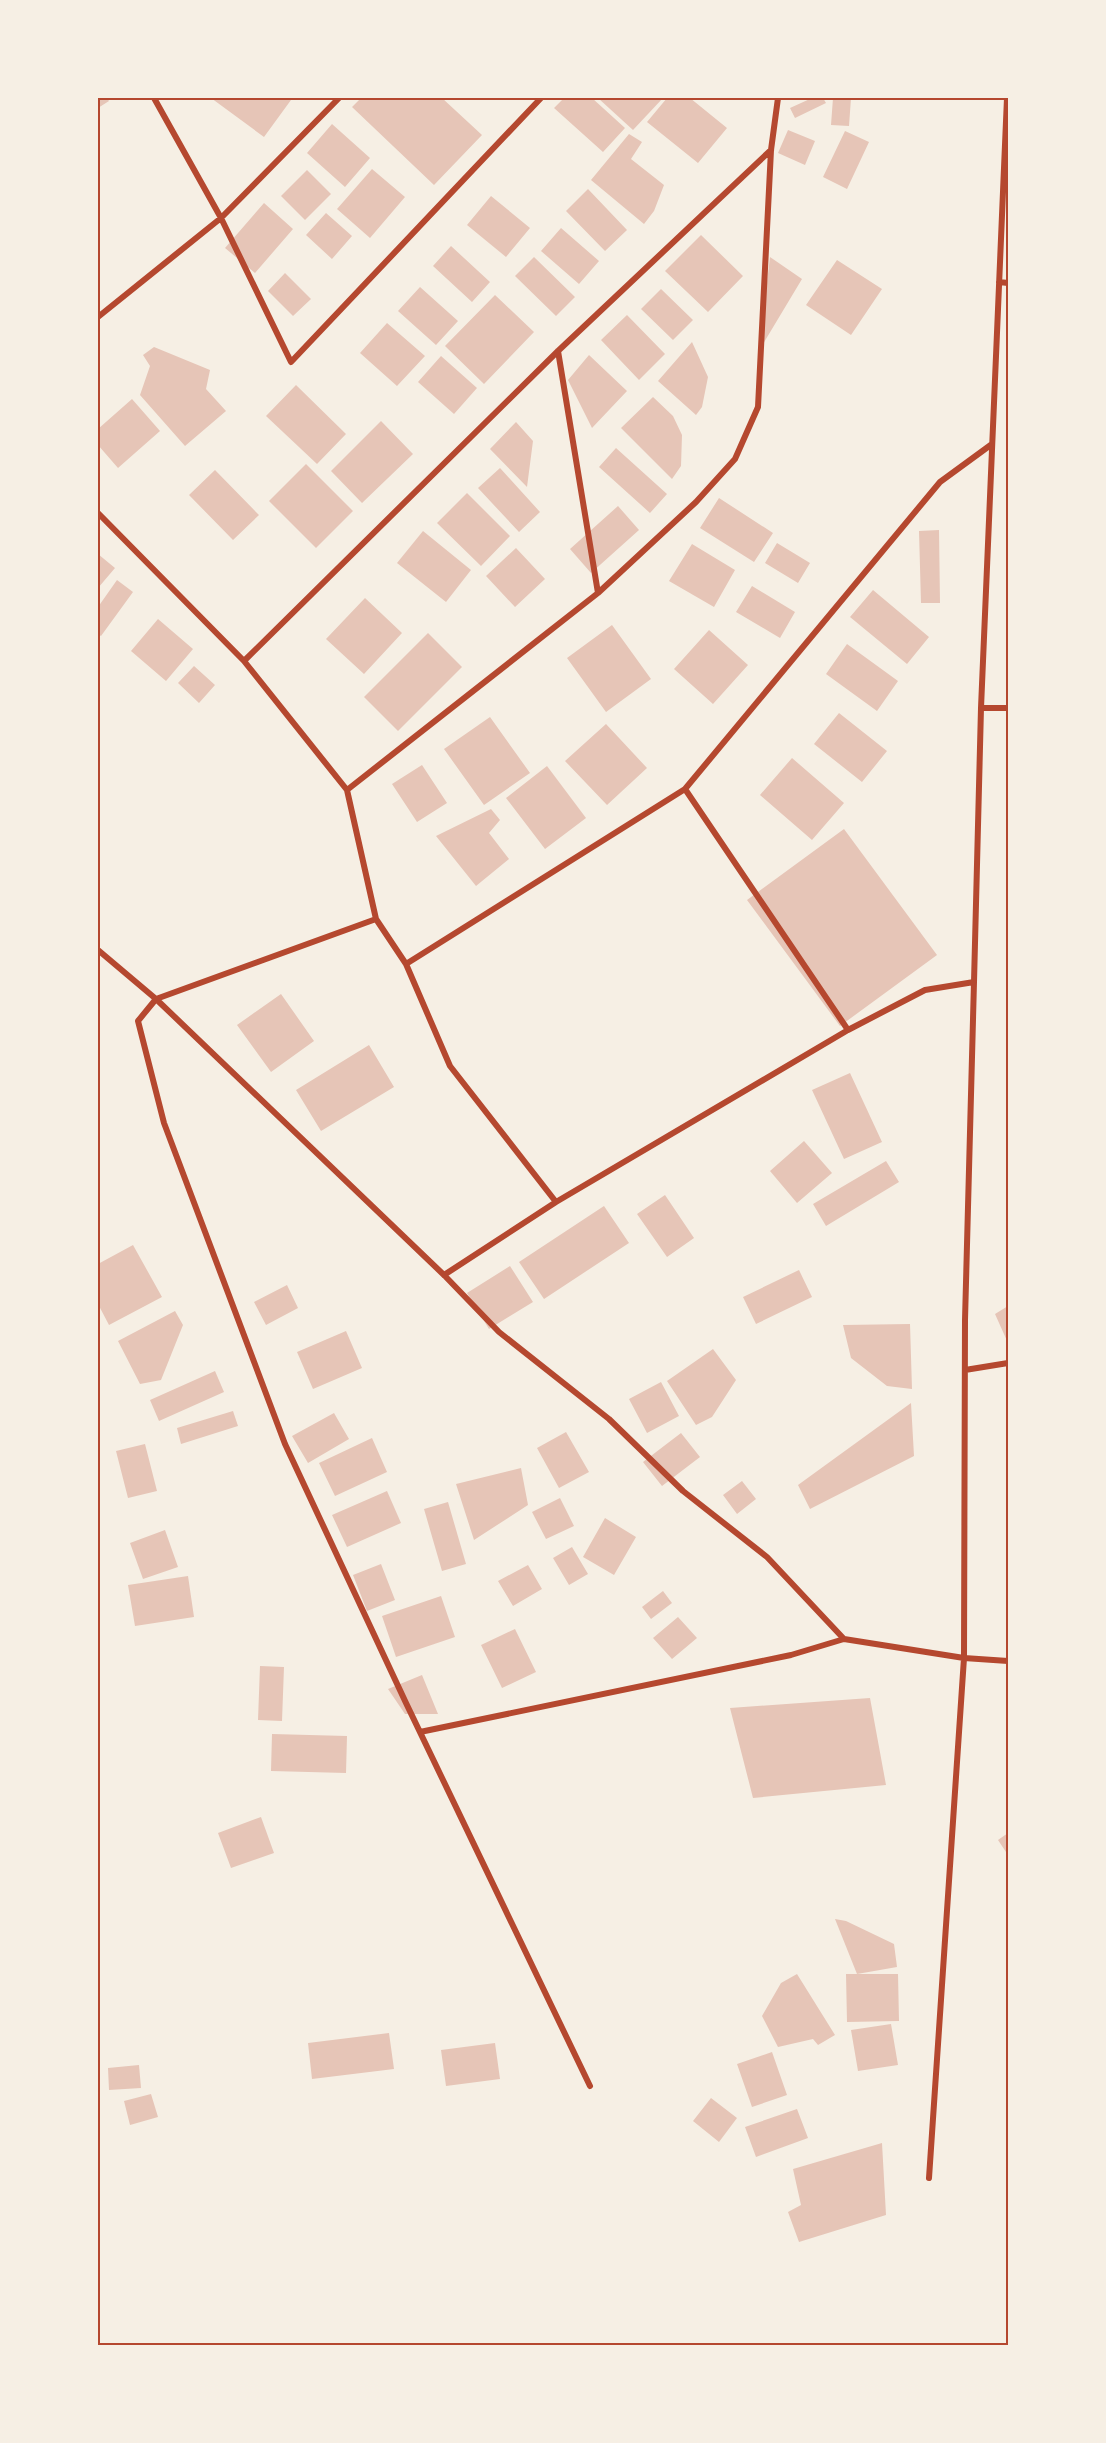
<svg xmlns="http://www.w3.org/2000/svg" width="1106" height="2443" font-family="'DejaVu Sans',sans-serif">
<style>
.building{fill:#e6c5b7}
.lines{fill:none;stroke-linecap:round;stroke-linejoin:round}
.minor{stroke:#b5482f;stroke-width:6}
.neatline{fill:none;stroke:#b5482f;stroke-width:2}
</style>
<rect width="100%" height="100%" fill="#f6efe4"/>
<path class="building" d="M98,98H107L109,101L98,108Z
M211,98H287L291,100L264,137Z
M361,98H442L482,135L434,185L352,107Z
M564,98H592L625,128L603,152L554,108Z
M598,98H663L633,130Z
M667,98H690L727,128L698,163L647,122Z
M812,98H823L826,103L795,118L790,108Z
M833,98H851L849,126L831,125Z
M332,124L370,158L345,187L307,153Z
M788,130L815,141L805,165L778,153Z
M845,131L869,142L847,189L823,177Z
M629,134L642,142L631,159L664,185L654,211L644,224L591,180Z
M372,169L405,197L370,238L337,209Z
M307,170L331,194L305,220L281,196Z
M588,189L627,230L605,251L566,211Z
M491,196L530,228L506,257L467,225Z
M264,203L293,229L255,273L225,248Z
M326,213L352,236L332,259L306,235Z
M561,228L599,261L579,284L541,251Z
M701,235L743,276L708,312L665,271Z
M451,246L490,282L472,302L433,266Z
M534,257L575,297L556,316L515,276Z
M770,257L802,279L763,344L760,341Z
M837,260L882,289L851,335L806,305Z
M285,273L311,299L293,316L268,291Z
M420,287L458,321L436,345L398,311Z
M661,289L693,320L673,340L641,309Z
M495,295L534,332L484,384L445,346Z
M627,315L665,354L639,380L601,340Z
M387,323L425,356L397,386L360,353Z
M692,342L708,377L702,407L696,415L658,381Z
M154,347L210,370L206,389L226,411L185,446L140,395L150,366L143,355Z
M589,355L627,391L592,428L568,380Z
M441,356L477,388L454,414L418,382Z
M296,385L346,434L317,464L266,416Z
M653,397L673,416L682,435L681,466L672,479L621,428Z
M132,399L160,431L118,468L98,445V429Z
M381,421L413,454L362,503L331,471Z
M516,422L533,441L527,487L490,449Z
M616,448L667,494L650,513L599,467Z
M306,464L353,511L316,548L269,501Z
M500,468L540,512L519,532L478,488Z
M215,470L259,515L233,540L189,495Z
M467,493L510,536L481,566L437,523Z
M719,498L773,533L754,562L700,528Z
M618,506L639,530L591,573L570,549Z
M939,530L940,603H921L919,531Z
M423,531L471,570L446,602L397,563Z
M777,543L810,563L798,583L765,563Z
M692,544L735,570L714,607L669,581Z
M516,548L545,579L515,607L486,576Z
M98,554L115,568L98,588Z
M117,580L133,592L101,636L98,634V607Z
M752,586L795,612L780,638L736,612Z
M873,590L929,637L907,664L850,617Z
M365,598L402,633L364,674L326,639Z
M158,619L193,649L166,681L131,651Z
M612,625L651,679L606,712L567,658Z
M709,630L748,665L713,704L674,669Z
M428,633L462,667L398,731L364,697Z
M847,644L898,681L877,711L826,674Z
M194,666L215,685L199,703L178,683Z
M839,713L887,751L862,782L814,744Z
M490,717L530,773L484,805L444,749Z
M606,724L647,768L607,805L565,761Z
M792,758L844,803L812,840L760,795Z
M422,765L447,803L417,822L392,784Z
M547,766L586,818L545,849L506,798Z
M491,809L500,820L489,833L509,859L476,886L436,836Z
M844,829L937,955L840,1026L747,900Z
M281,994L314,1041L271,1072L237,1025Z
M369,1045L394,1087L321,1131L296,1090Z
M850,1073L882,1142L844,1159L812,1090Z
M804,1141L832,1173L797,1203L770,1171Z
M886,1161L899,1182L826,1226L813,1204Z
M665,1195L694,1238L667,1257L637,1214Z
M604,1206L629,1243L544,1299L519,1262Z
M133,1245L162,1297L109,1325L98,1304V1264Z
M510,1266L533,1302L489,1329L467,1293Z
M799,1270L812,1297L756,1324L743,1297Z
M287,1285L298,1308L266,1325L254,1302Z
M1008,1306V1343L995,1314Z
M175,1311L183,1325L161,1380L140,1384L118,1341Z
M910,1324L912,1389L887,1386L851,1358L843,1325Z
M346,1331L362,1368L313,1389L297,1352Z
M713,1349L736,1380L712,1417L696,1425L667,1381Z
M215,1371L224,1392L159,1421L150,1400Z
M661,1382L679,1416L647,1433L629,1399Z
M911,1403L914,1456L810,1509L798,1485Z
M233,1411L238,1426L181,1444L177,1428Z
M334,1413L349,1439L308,1463L292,1436Z
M566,1432L589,1472L559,1488L537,1448Z
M681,1433L700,1457L662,1486L643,1462Z
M372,1438L387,1472L335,1496L319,1463Z
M145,1444L157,1491L128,1498L116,1451Z
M521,1468L528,1505L474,1540L456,1484Z
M742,1481L756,1499L737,1514L723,1495Z
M387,1491L401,1523L347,1547L332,1515Z
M560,1498L574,1526L546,1539L532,1512Z
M448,1502L466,1564L442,1571L424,1509Z
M605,1518L636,1537L614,1575L583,1557Z
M165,1530L178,1567L143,1579L130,1543Z
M572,1547L588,1574L569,1585L553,1558Z
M381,1564L395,1600L367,1611L353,1575Z
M528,1565L542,1589L513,1606L498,1581Z
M188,1576L194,1617L135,1626L128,1585Z
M663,1591L672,1603L651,1619L642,1607Z
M441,1596L455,1637L396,1657L382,1616Z
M678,1617L697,1638L672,1659L653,1638Z
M515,1629L536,1672L502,1688L481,1645Z
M260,1666L284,1667L282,1721L258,1720Z
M422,1675L438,1714H405L388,1689Z
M870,1698L886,1785L753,1798L730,1708Z
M272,1734L347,1736L346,1773L271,1771Z
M261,1817L274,1853L231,1868L218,1833Z
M1008,1833V1855L998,1840Z
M835,1919L846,1921L894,1944L897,1967L857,1974Z
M797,1974L835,2035L818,2045L813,2039L778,2047L762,2016L781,1983Z
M846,1974H898L899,2021L847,2022Z
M891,2024L898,2065L858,2071L851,2030Z
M389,2033L394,2069L312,2079L308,2043Z
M495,2043L500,2079L446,2086L441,2050Z
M772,2052L787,2095L752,2107L737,2064Z
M139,2065L141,2088L109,2090L108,2068Z
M151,2094L158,2117L130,2125L124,2101Z
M711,2098L737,2118L719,2142L693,2121Z
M797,2109L808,2138L756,2157L745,2127Z
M882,2143L886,2215L799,2242L788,2212L801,2205L793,2169Z"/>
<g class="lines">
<path class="minor" d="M154,98L221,218L291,362L541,98
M999,282L1008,283
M98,317L221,218L339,98
M558,351L598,593
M98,513L244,661L347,790L376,919L406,964L450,1066L556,1202
M244,661L558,351L771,150
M981,708H1008
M685,789L848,1030
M347,790L598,593L696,502L735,459L758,407L771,150L778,98
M376,919L156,999L138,1021L164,1123L285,1444L406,1703L590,2086
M98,950L156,999L444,1275L499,1332L609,1419L683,1491L767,1557L844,1639L964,1658L1008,1661
M406,964L685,789L940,482L992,444
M444,1275L556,1202L848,1030L925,990L974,982
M965,1370L1008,1363
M420,1732L791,1655L844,1639
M929,2178L964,1658L965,1320L974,982L981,708L1007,98"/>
</g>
<rect width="1106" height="2443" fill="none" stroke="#f6efe4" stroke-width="198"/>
<rect x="99" y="99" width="908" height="2245" class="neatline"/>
</svg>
